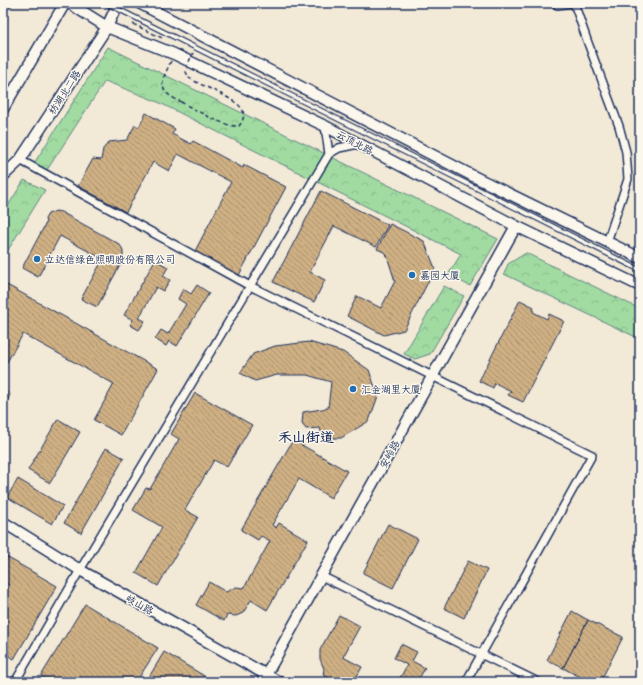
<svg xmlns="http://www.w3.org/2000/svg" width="643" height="685" font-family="Mali,'LXGW WenKai TC',sans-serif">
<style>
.park{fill:url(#park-crowns);stroke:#5e8580}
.building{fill:url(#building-back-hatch);stroke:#1b2f5e}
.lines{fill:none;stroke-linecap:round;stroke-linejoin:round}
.minor-casing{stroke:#1b2f5e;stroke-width:10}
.secondary-casing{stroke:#1b2f5e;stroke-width:13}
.path{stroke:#1b2f5e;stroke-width:1.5;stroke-dasharray:4 3;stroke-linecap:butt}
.minor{stroke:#fbf7ec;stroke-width:7}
.secondary{stroke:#fbf7ec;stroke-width:10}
.service-bridge-casing{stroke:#1b2f5e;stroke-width:6;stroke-linecap:butt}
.path-bridge{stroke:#1b2f5e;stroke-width:1.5;stroke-dasharray:4 3;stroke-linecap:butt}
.service-bridge{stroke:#fbf7ec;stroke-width:3.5}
.poi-dot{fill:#1f6fb2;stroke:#fbf7ec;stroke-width:1.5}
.labels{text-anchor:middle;stroke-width:3;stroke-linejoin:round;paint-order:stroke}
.street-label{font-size:10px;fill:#1b2f5e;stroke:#fbf7ec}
.poi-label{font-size:10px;fill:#1b2f5e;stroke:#fbf7ec;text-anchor:start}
.district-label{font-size:14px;font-weight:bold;fill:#1b2f5e;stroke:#fbf7ec}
</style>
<defs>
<pattern id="park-crowns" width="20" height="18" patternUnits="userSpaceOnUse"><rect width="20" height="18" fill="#a1dba1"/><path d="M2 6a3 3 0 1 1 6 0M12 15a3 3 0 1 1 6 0" fill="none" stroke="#8abc8d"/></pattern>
<pattern id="building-back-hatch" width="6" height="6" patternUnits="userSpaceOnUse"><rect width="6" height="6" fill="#cfb083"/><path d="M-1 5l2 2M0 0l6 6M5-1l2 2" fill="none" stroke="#a7906e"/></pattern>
</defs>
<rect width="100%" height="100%" fill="#f2e9d7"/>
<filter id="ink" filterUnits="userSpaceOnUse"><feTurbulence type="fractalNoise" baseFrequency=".025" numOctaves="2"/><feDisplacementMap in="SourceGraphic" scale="8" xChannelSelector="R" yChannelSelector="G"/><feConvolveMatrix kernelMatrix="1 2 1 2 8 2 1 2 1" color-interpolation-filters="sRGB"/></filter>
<g filter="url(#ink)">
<path class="park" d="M108,47L498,239L470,286L448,275L461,254L156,101L105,81L45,173L33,165Z
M24,180L45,190L3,258V214Z
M526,253L640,309V339L504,274L508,264Z
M444,286L464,296L430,354L415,359L404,354Z"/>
<path class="building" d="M146,113L175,129L172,134L191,144L193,141L243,168L244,165L286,187L238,277L194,253L231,182L178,154L169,171L153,162L126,212L78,186L93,159L101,160L103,149L109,142L127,140L135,125L139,127Z
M321,191L388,225L376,247L334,226L310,272L325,280L314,302L273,282Z
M56,211L61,212L119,244L122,248L123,252V260L97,307L81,299L103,259L60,236L38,277L22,268L46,223L45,219L48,214Z
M390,224L424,241L435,268L404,330L384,335L347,316L357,296L381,308L395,281L386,253L377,249Z
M155,260L168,267L163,276L170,280L163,291L156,287L139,318L145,321L139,330L130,325L133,320L124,315Z
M7,285L158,369L121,435L94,420L114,384L23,334L7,362L3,360V292Z
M197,285L209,293L177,346L169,341L166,346L155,339L161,330L168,334L186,304L178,299L183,289L191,294Z
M520,300L534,307L533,312L547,319L549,314L564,321L523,402L508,395L511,391L495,383L493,388L479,381Z
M309,342L343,352L369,370L378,396L369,421L341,438H323L320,428L306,429L302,424L303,412L328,408L331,382L307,375H277L255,381L240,373L253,354L275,346Z
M3,391L10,394L3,415Z
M195,393L252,425L227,467L214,460L185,510L198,517L158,586L136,573L162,527L133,510L146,488L150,489L179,439L171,434Z
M58,419L80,432L50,483L28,470Z
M293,440L347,471L331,498L299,479L272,525L276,528L279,523L308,540L267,610L251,600L243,613L236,616L227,615L224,621L196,605L209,582L226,592L236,587L244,588L270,541L261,536L258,540L241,530Z
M106,448L124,458L81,533L64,523Z
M18,479L63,506L52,524L7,497Z
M388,524L418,539L393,588L363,573Z
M3,555L57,586L14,659L3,652V595L9,585L3,581Z
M468,561L487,570L464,618L444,608Z
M85,604L158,648L136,682H51L41,676Z
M572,611L588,620L563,668L547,660Z
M339,615L360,626L343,657L362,667L356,678L364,682H337L323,675L324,669L320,659V650Z
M588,620L623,637L600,682H590L563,668Z
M401,644L417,652L412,661L425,668L417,682H398L407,665L394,658Z
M164,652L211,680L209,682H146Z"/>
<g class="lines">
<defs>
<path id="minor" d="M556,3L557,5L573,3
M574,3L588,43L619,126L626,152L628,179L607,242
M325,126L329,154
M20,160L250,286L592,455L466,682
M321,576L538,682
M15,682L80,570L329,154L339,148L358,144"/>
<path id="secondary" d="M69,3L107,27L174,54L325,126L516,226L640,286
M139,3L477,178L640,258
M3,109L65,3
M3,176L20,160L107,27L118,3
M3,522L80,570L279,682
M262,682L516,226"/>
</defs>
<use href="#minor" class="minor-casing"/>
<use href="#secondary" class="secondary-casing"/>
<path class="path" d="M3,10L16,3
M171,61C161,83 156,90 181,102"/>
<use href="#minor" class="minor"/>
<use href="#secondary" class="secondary"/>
<defs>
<path id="service-bridge" d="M106,3L640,270"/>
</defs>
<use href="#service-bridge" class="service-bridge-casing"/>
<path class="path-bridge" d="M133,24L164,39
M181,102C194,109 226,128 239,126C242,122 245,117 243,111C239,99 201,86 189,78L186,72L187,66L193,53"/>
<use href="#service-bridge" class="service-bridge"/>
</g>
</g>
<g class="poi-dot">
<circle cx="37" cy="259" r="4"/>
<circle cx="412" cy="275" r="4"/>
<circle cx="353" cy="389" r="4"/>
</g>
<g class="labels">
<g class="street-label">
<text transform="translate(64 92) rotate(-57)" y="4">枋湖北二路</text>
<text transform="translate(355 142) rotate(28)" y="4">云顶北路</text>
<text transform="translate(389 454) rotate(-61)" y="4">安岭路</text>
<text transform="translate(140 604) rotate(30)" y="4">岐山路</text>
</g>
<g class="poi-label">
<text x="45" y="263">立达信绿色照明股份有限公司</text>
<text x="420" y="279">嘉园大厦</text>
<text x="361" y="393">汇金湖里大厦</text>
</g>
<g class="district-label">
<text x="306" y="442">禾山街道</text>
</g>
</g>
<rect width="643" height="685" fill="none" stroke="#fbf7ec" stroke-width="16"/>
<rect x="8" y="8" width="627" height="669" fill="none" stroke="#1b2f5e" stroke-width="1.5" filter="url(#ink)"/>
</svg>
